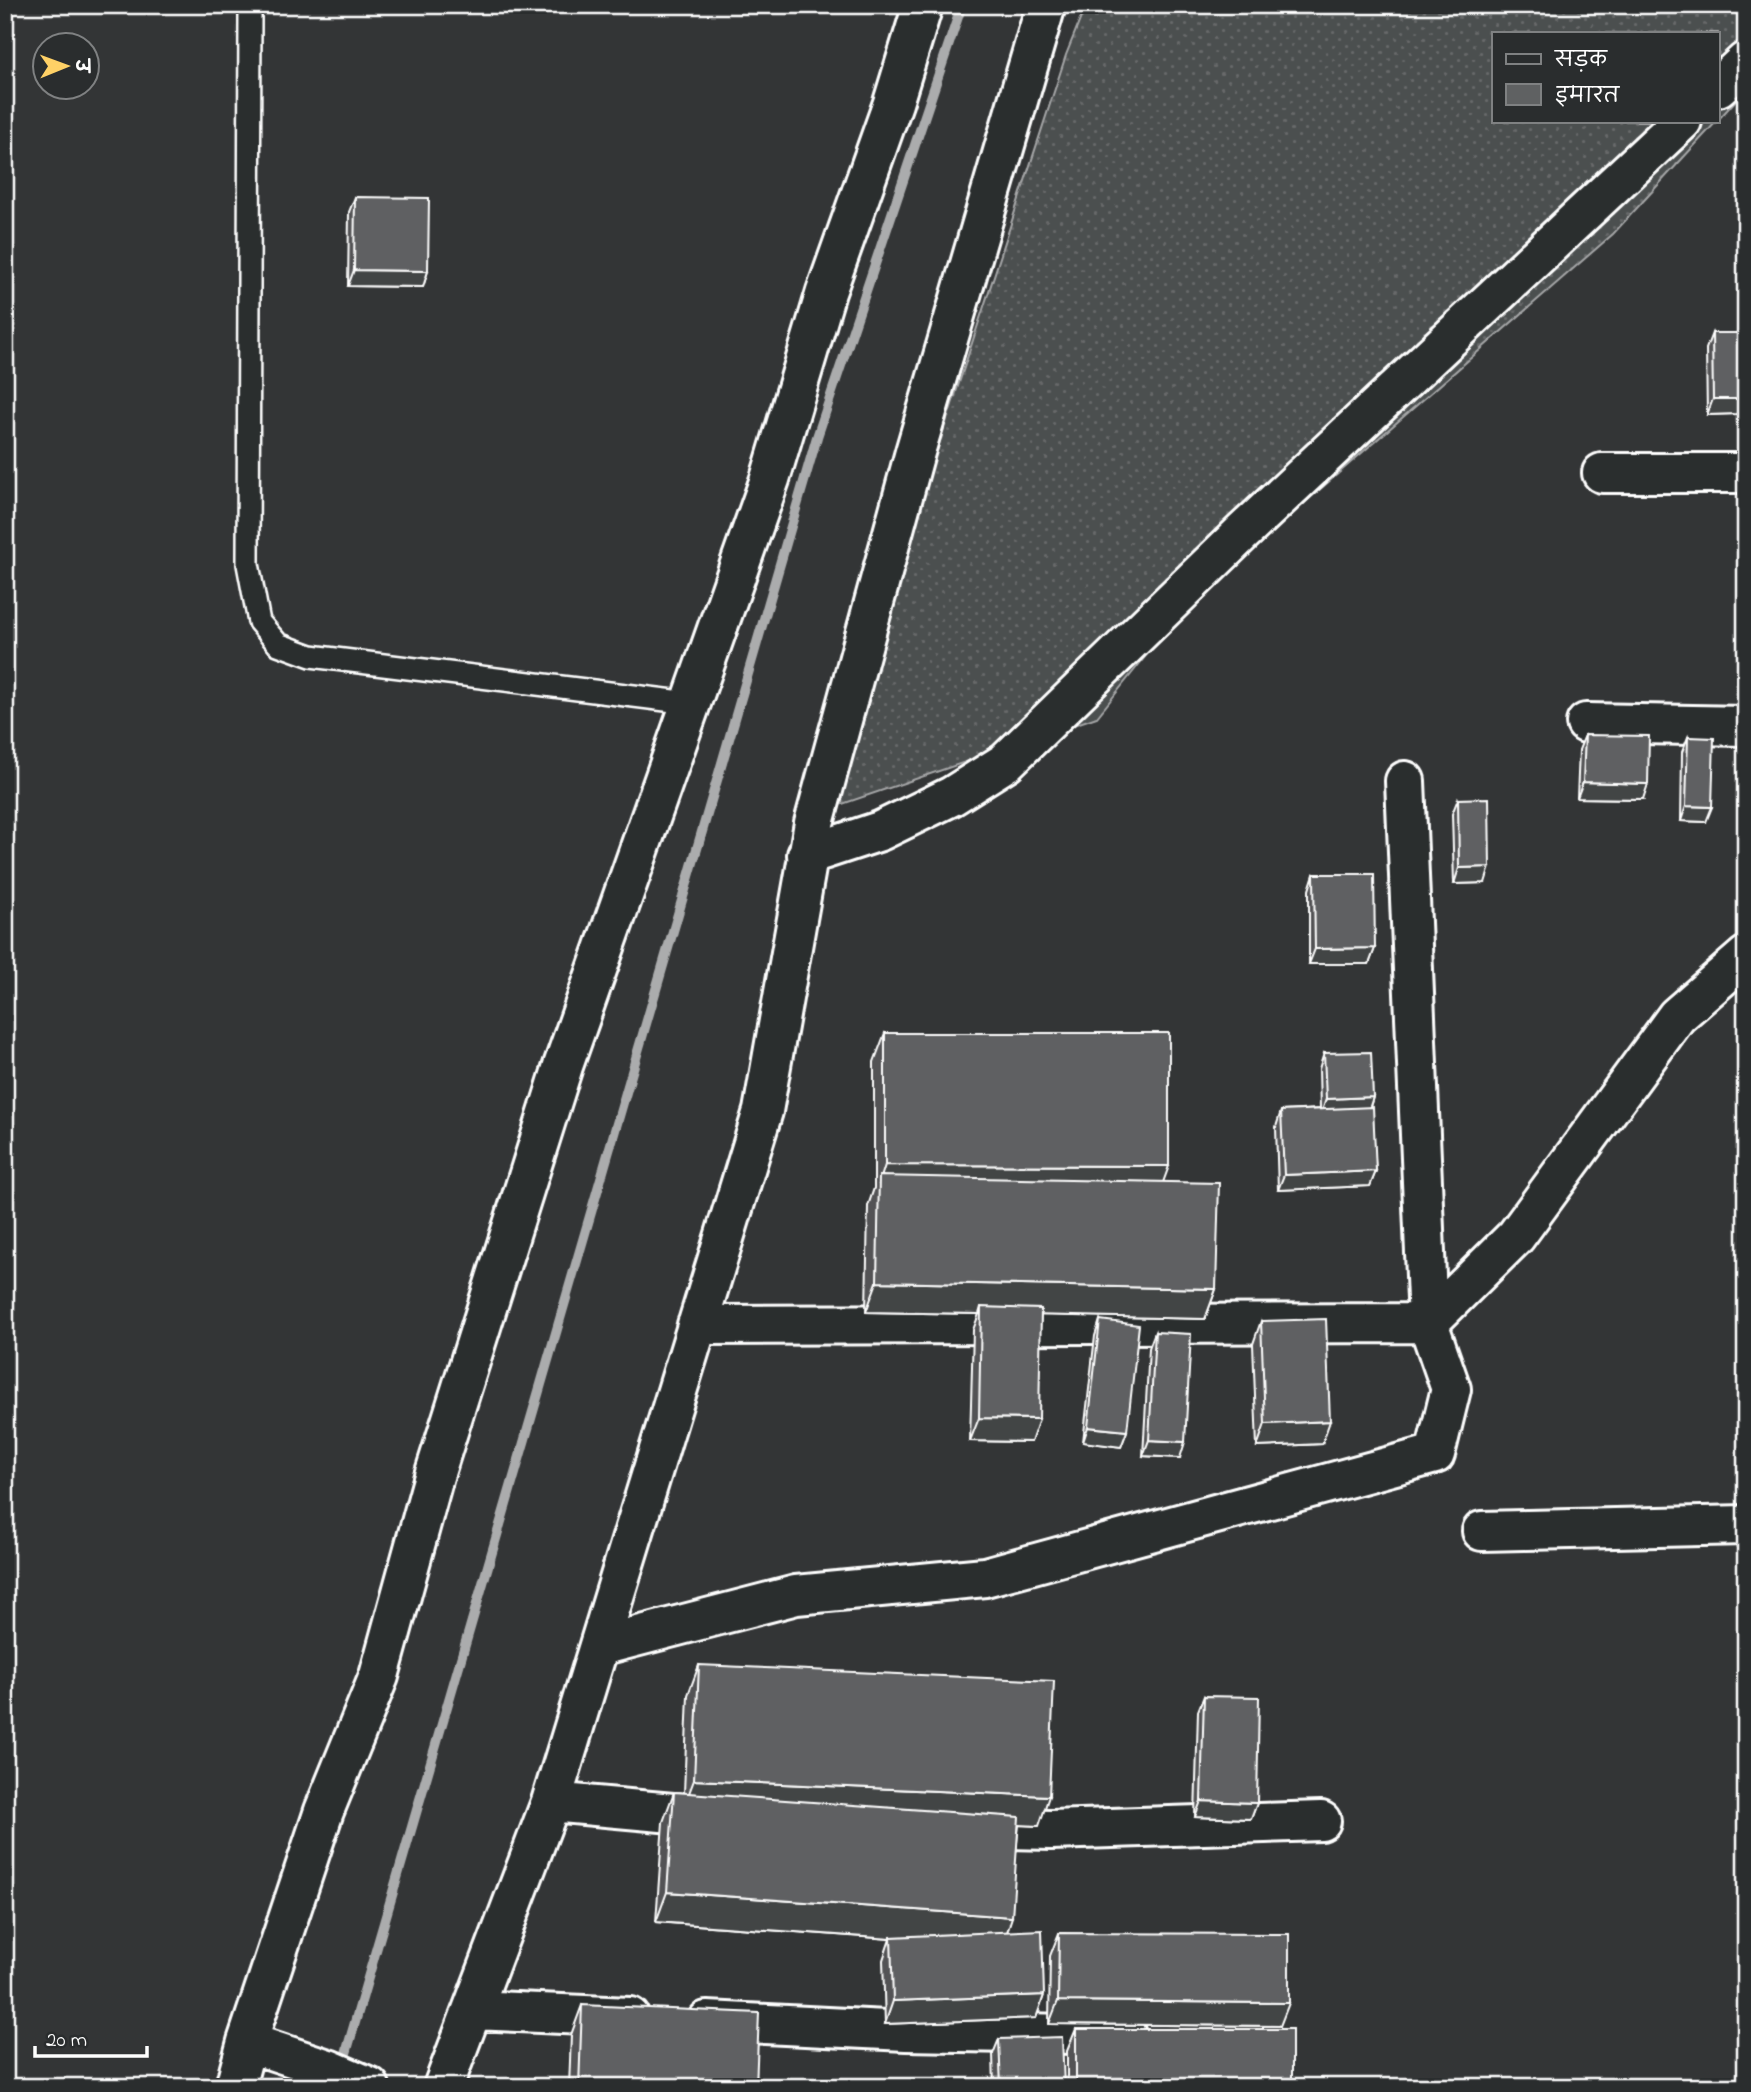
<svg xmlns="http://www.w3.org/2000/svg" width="1751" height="2092" font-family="'Indie Flower','Playpen Sans Deva',sans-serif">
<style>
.grass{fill:url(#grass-dots);stroke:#a6a7a8;stroke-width:2}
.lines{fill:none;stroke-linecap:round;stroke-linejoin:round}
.stream{stroke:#abacad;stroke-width:10}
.service-casing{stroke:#fff;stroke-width:26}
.minor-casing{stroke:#fff;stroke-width:44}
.service{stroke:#2a2d2e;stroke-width:21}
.minor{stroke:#2a2d2e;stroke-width:38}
.wall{fill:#525354;stroke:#fff;stroke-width:2}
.shaded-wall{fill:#424445;stroke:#fff;stroke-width:2}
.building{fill:#5f6162;stroke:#fff;stroke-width:2}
</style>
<defs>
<pattern id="grass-dots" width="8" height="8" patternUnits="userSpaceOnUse" patternTransform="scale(1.75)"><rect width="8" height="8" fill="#4c4f50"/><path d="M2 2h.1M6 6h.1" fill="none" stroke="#67696a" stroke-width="1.8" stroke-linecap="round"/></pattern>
</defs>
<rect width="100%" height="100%" fill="#333536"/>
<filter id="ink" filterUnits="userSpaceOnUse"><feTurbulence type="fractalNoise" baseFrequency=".0143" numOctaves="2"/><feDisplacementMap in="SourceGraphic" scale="14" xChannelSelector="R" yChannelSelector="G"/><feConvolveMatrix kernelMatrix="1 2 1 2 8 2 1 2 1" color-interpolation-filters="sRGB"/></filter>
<g filter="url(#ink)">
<path class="grass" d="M1086,5H1746V89L1718,120V33H1494V121H1717L1613,234L1185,607L1097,717L819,812L1066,55Z"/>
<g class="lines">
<path class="stream" d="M342,2067L817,437L962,5"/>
<defs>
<path id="service" d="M250,12L248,564L259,622L278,644L311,656L690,703"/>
<path id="minor" d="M1718,87L1746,61
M1602,473H1746
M1586,723L1746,726
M807,855L880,831L952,796L1006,762L1242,533L1682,121
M697,1325L1428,1323L1516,1236L1677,1016L1746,956
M1482,1531L1746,1525
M600,1646L796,1595L985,1577L1435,1454L1451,1389L1428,1323L1405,781
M551,1802L717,1817
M965,1828L1051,1830L1321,1821
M474,2010L630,2017
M707,2021L906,2031L1126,2035
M247,2042L328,2069L370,2087
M235,2087L247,2042L324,1811L379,1676L434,1476L563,1066L770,479L826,292L893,103L923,5
M443,2087L551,1802L763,1111L814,823L915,452L1046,5"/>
</defs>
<use href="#service" class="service-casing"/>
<use href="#minor" class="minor-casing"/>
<use href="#service" class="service"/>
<use href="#minor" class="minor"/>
</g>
<path class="wall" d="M355,197L428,271L423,287L348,286L349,212Z
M1712,333L1737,414L1707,415L1706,349Z
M1585,735L1643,799L1577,798L1579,750Z
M1688,737L1706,822L1681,821L1682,752Z
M1458,799L1485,883L1454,884L1452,814Z
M1314,874L1375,948L1369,964H1309V890Z
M885,1033L1163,1182L1216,1289L1205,1319L1041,1315L1031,1442L970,1441L973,1330L979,1314L866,1312L868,1206L874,1188V1062Z
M1324,1053L1373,1097L1370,1107L1376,1171L1370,1186L1278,1190L1276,1127L1281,1111L1320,1109L1319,1069Z
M1100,1320L1127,1431L1121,1447L1083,1442L1095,1336Z
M1261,1321L1322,1444L1257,1447L1253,1344Z
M1155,1332L1180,1458L1143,1456L1149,1348Z
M699,1665L1039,1826L1019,1825L1007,1932L1044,1995L1036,2018L885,2024L883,1960L890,1939L656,1922L663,1822L674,1792L684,1793L688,1695Z
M1204,1696L1257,1803L1251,1819L1195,1817L1198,1711Z
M1059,1933L1280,2026L1049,2024L1050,1956Z
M582,2005L756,2087H569L571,2035Z
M1076,2029L1292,2087H1067V2051Z
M999,2039L1064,2087H994L993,2054Z"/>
<path class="shaded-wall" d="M354,270L428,271L423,287L348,286Z
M1713,399H1743L1737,414L1707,415Z
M1583,782L1648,784L1643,799L1577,798Z
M1686,806L1712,807L1706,822L1681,821Z
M1490,867L1485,883L1454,884L1459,868Z
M1375,948L1369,964H1309L1315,949Z
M1373,1097L1368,1112L1321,1114L1326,1099Z
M885,1165L1169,1166L1158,1196L879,1184Z
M1376,1171L1370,1186L1278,1190L1284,1175Z
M877,1282L1216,1289L1205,1319L981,1314V1307L979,1314L866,1312Z
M979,1418L1039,1419L1031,1442L970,1441Z
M1330,1421L1322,1444L1257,1447L1265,1424Z
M1088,1427L1127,1431L1121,1447L1083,1442Z
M1149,1440L1185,1442L1180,1458L1143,1456Z
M694,1780L1049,1796L1039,1826L683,1809Z
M1201,1801L1257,1803L1251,1819L1195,1817Z
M667,1892L1012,1917L1002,1947L656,1922Z
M1044,1995L1036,2018L885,2024L893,2001Z
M1058,2001L1289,2003L1280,2026L1049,2024Z"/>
<path class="building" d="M355,197L429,198L428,271L354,270Z
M1712,333H1741L1743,399H1713Z
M1585,735L1649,736L1648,784L1583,782Z
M1688,737L1714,738L1712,807L1686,806Z
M1489,798L1490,867L1459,868L1458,799Z
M1314,874H1374L1375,948L1315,949Z
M885,1033H1169V1166L885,1165Z
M1371,1052L1373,1097L1326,1099L1324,1053Z
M1373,1107L1376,1171L1284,1175L1281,1111Z
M879,1176L1219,1183L1216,1289L877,1282Z
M981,1307L1041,1309L1039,1419L979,1418Z
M1326,1319L1330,1421L1265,1424L1261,1321Z
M1100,1320L1139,1325L1127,1431L1088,1427Z
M1155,1332L1191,1334L1185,1442L1149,1440Z
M699,1665L1054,1681L1049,1796L694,1780Z
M1204,1696L1259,1697L1257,1803L1201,1801Z
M674,1792L1019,1817L1012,1917L667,1892Z
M1042,1930L1044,1995L893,2001L891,1937Z
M1059,1933L1289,1934V2003L1058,2001Z
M582,2005L759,2013L756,2087H579Z
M1076,2029H1292V2087H1076Z
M1062,2037L1064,2087H1001L999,2039Z"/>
</g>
<rect width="1751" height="2092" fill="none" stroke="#2a2d2e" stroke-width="28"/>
<rect x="14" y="14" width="1723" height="2064" fill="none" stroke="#fff" stroke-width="2.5" filter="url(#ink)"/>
<rect x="1492" y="32" width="228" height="91" fill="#2a2d2e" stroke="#7f8182" stroke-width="2"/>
<rect x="1506" y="54" width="35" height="10" fill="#2a2d2e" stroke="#7f8182" stroke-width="2"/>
<text x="1555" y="66" font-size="21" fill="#ffffff">सड़क</text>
<rect x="1506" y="84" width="35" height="21" fill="#5f6162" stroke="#7f8182" stroke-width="2"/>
<text x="1555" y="102" font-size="21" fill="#ffffff">इमारत</text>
<g transform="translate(66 66) rotate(89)"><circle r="33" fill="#2a2d2e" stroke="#7f8182" stroke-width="2"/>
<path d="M0-5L12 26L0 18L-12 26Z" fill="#ffd166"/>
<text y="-10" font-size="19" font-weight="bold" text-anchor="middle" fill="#ffffff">उ</text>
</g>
<path d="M35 2046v10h112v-10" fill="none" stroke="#ffffff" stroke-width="3.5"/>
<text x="46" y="2046" font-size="21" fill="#ffffff" stroke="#2a2d2e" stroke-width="5" paint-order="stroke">20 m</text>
</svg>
